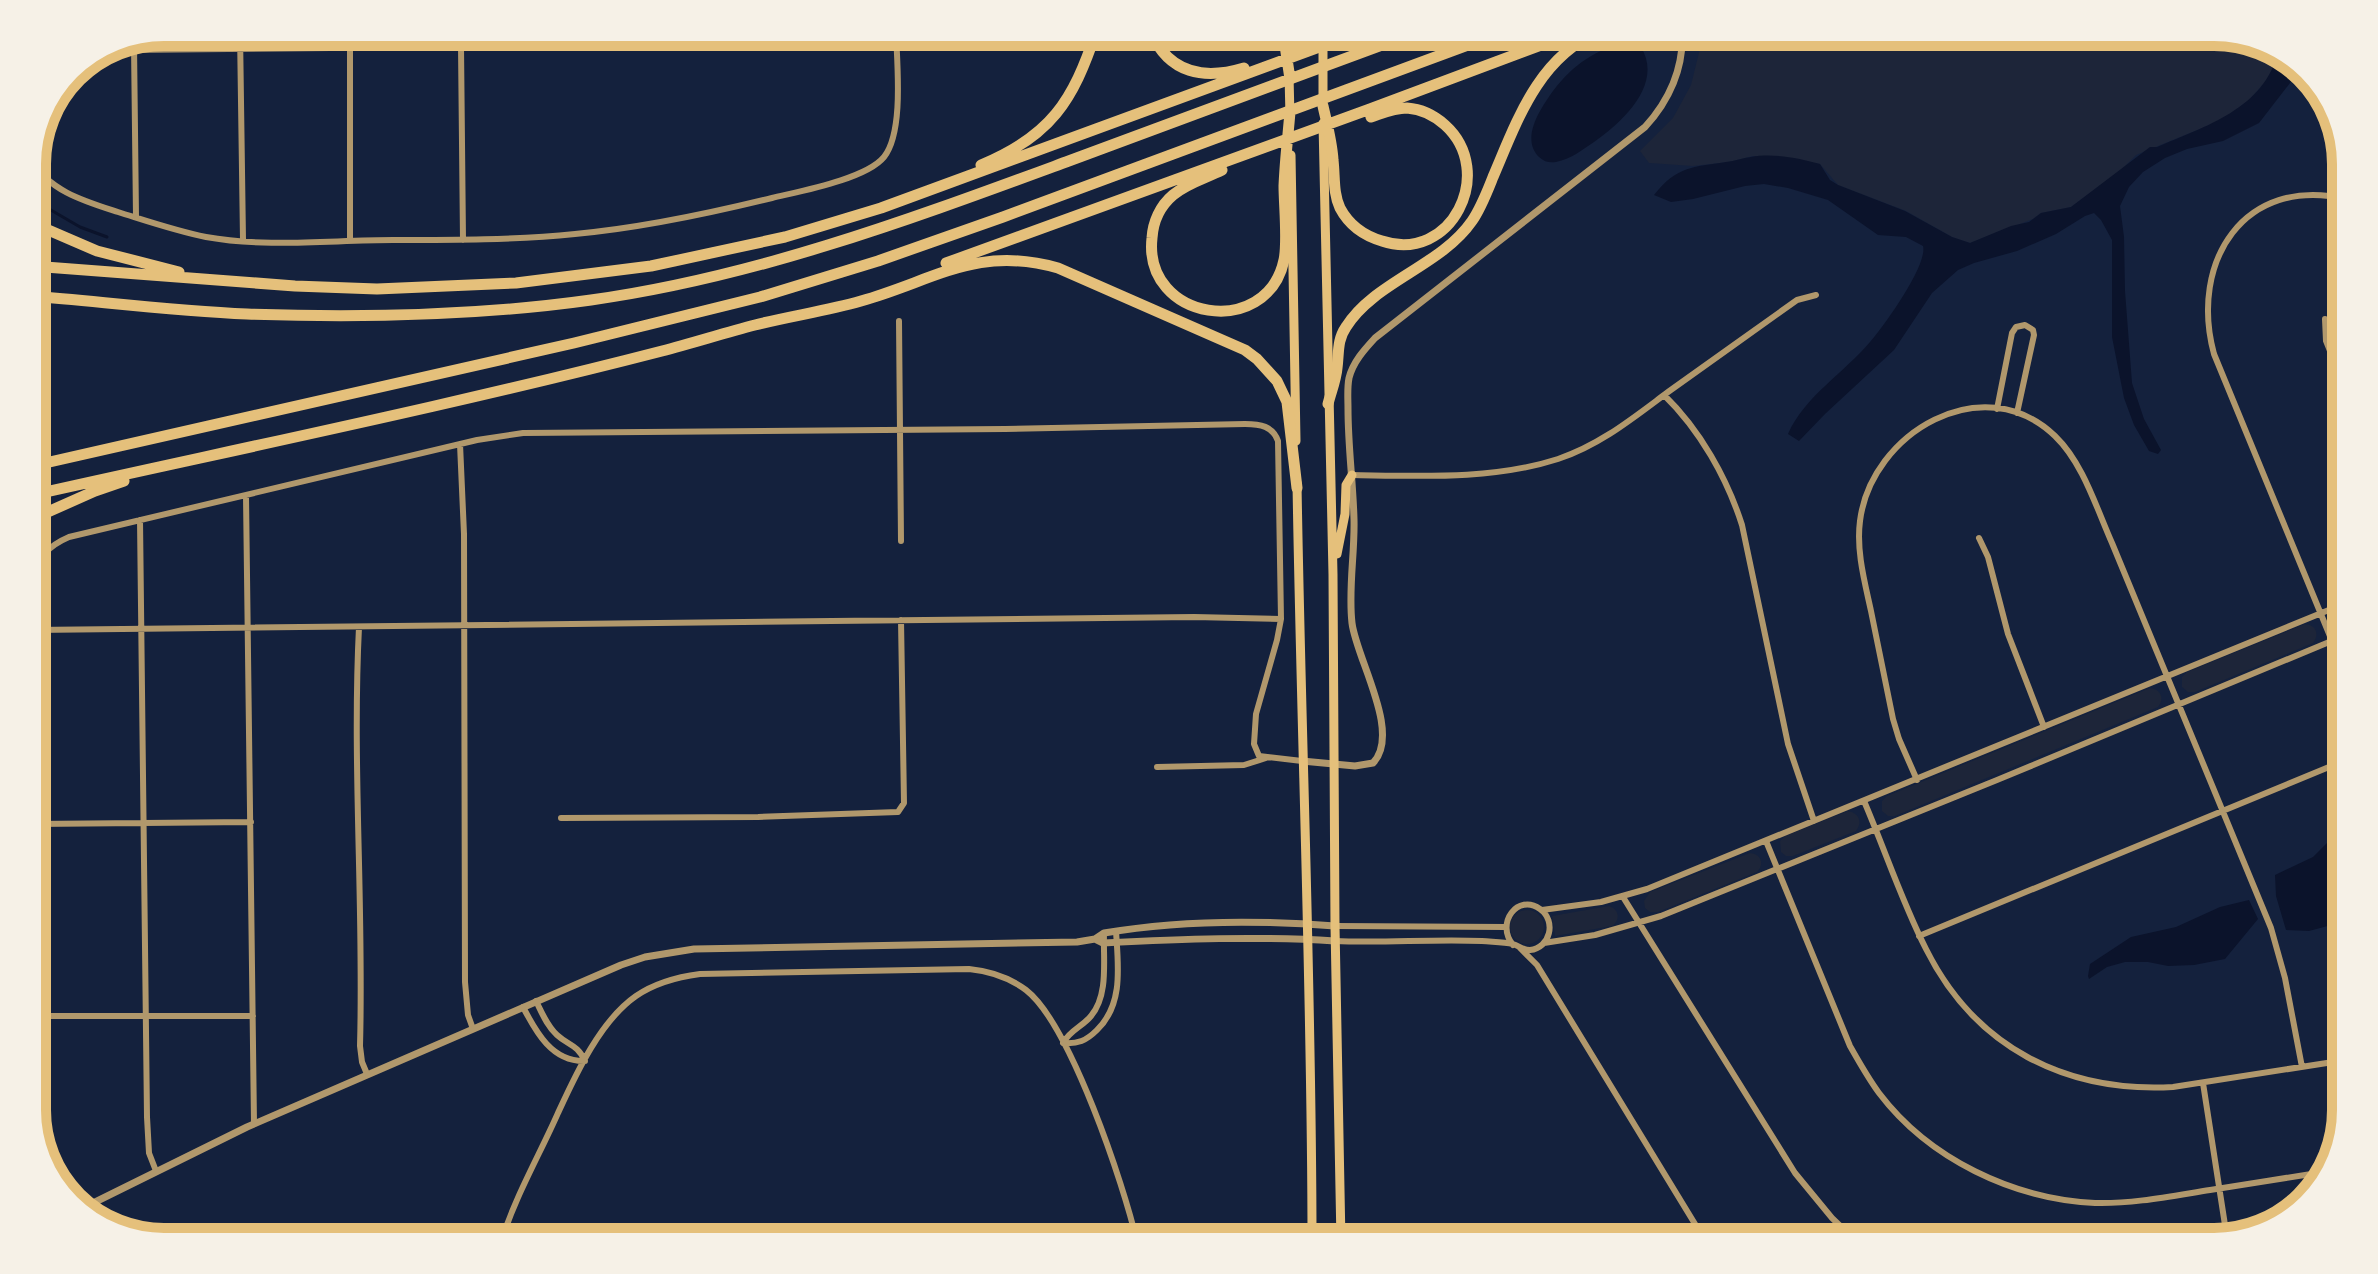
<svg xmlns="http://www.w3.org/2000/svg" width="2378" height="1274" font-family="Manrope,sans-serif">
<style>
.green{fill:#1d2539}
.water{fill:#0b132b}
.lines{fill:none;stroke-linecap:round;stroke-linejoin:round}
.stream{stroke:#0b132b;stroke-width:3}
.minor{stroke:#b1986c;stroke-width:6}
.tertiary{stroke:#b1986c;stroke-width:7}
.primary{stroke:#e5c07b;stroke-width:9}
.motorway{stroke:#e5c07b;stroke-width:11}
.rim{fill:none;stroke:#e5c07b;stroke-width:10}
</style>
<rect width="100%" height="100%" fill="#14213d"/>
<path class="green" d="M1704,32H2214L2273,46L2278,51L2276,61L2266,81L2249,100L2222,120L2136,155L2120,171L2071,207L2041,213L2033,219L1970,243L1952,237L1906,211L1838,185L1820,164L1753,156L1729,162L1693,166L1649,163L1640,151L1673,118L1691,85Z
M2305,624C2316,625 2320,634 2313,643L2195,692H2188L2182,687V677L2187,672Z
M2150,688C2161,689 2165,699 2158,707L1895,816H1888L1882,811V801L1887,796Z
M1848,811C1859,813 1863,822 1856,831L1793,856H1786L1781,852L1780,841L1785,836Z
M1750,853C1761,854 1765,864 1757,872L1658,912H1650L1645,908L1644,901L1650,892Z
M1609,906C1619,909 1621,920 1612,926L1555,936L1552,916Z
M1510 927a17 17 0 1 1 34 0a17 17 0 1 1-34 0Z"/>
<path class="water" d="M1629,43L1641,47C1664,85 1621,123 1594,142C1582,150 1571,159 1556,162C1549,163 1545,162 1539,157C1520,138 1541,108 1553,91C1573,65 1596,48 1629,43Z
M2278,51L2298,68L2290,83L2259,123L2223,141L2187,149L2165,158L2143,172L2129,187L2120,206L2124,237L2125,291L2132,383L2144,419L2161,450L2158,454L2149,451L2134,425L2124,398L2112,337V240L2101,220L2094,213L2085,216L2056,234L2017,251L1974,263L1958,270L1932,293L1894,350L1825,414L1799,441L1788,434C1805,396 1844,373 1870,342C1884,326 1928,265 1923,246L1906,237L1878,235L1828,200L1788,188L1764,184L1745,186L1693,199L1671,202L1654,195C1677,166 1693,167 1726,162C1735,161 1743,158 1751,157C1773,153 1799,158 1820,164L1830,180L1838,185L1905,211L1952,237L1970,243L2011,226L2029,222L2041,213L2071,207L2150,147H2157C2204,127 2266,108 2278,51Z
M2337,838H2346V921L2309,931L2286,930L2276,896L2275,875L2313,857L2329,841Z
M2249,900L2258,919L2225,959L2194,965L2168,966L2148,962H2125L2107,967L2089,979L2088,976L2090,964L2131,937L2176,927L2220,907Z"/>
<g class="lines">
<path class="stream" d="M32,199L80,227L107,237"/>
<path class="minor" d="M240,32L243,240
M350,32V241
M134,45L136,217
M461,46L463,240
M121,50L734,44L996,36L1009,32
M32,160C48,191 87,202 118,212C147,221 176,231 206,237C267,248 331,240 393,240C454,240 515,240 575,234C642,228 707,214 772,198C801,191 866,179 884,157C904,132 897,64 896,32
M2325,319L2326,341L2346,391
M899,321L901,541
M1664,395C1700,430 1727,478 1742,525L1788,744L1814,821
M1997,409L2012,333L2016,327L2025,325L2033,330L2034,335L2017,413
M460,444L464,534L465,982L468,1015L473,1029
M1352,475C1420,476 1493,480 1558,459C1600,445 1633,418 1668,392C1711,361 1754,331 1797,300L1816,295
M246,496L254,1124
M140,520L147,1117L149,1153L156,1171
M1979,538L1988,557L2008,634L2044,727
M359,627C352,767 364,906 360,1046L362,1062L367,1074
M33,630L1194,617L1281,619
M2332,641L2214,354C2189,262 2244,175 2346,199
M1157,767L1244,765L1266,758
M1917,780L1899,739L1893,719C1886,683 1878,647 1871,611C1865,583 1856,551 1860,521C1871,433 1983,367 2055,436C2083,463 2096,507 2112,543L2271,928L2285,978L2302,1067
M1864,801C1885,850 1902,902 1926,949C1975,1047 2065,1093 2173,1087L2346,1060
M561,818L758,817L898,812L904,803L901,620
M34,824L251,822
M1766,841L1850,1046C1859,1062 1868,1078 1879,1093C1929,1159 2013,1199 2095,1203C2133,1204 2172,1196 2210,1190C2250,1184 2290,1177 2330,1171
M1623,897L1795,1173L1832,1218L1857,1242
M1542,910L1601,902L1647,889L2346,603
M1335,926L1506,927
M1104,933C1103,959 1109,995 1091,1016C1082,1027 1070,1030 1063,1043C1078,1044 1086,1041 1097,1030C1124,1004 1118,965 1116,931
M1919,936L2346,760
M1335,941C1384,943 1433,939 1482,941C1492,942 1503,942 1513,944C1519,946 1523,950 1530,950C1550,948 1557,921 1540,909C1518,893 1495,923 1513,945
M1544,943L1595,935L1661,916L1997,780L2346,635
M1520,948L1537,965L1706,1242
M523,1007C536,1032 552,1062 585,1061C577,1044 569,1046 557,1035C547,1026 542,1013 536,1001
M32,1016H253
M2203,1083L2227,1238
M40,1141L33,580C37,558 48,546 69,537L477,440L523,433L1005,429L1245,424C1260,424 1273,426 1278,441L1281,619L1277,640L1256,714L1254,744L1259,756L1302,761
M501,1242C515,1197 539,1156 558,1113C576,1074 600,1021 636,996C655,983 677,977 700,974L969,969C989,971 1010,978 1026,990C1070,1024 1124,1185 1137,1242"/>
<path class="tertiary" d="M1302,761L1355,766L1373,763C1402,733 1356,658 1352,623C1348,589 1355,553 1354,519C1353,482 1348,446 1348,409C1348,399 1347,388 1349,378C1353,362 1364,350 1375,338L1645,127C1669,101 1684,68 1682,32
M1095,939L1103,943C1181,939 1258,936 1335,941
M83,1208L247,1127L621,965L645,957L694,949L1077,942L1095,939L1104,933C1179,920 1259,920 1335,926"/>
<path class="primary" d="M1323,32V105
M1289,75L1290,117
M1323,123L1333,574L1335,926L1341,1242
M1291,155L1296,441
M1297,483C1301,736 1312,989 1312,1242
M1337,554L1345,514L1346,485L1352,475"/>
<path class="motorway" d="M1151,32C1169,74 1204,80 1244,68
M1283,32L1290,79
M1323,106C1327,124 1332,142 1333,160C1335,177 1333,193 1340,208C1349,225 1365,236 1382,241C1451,264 1497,172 1445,125C1435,116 1421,109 1407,108C1394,108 1383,113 1371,117
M981,165C1051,136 1073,101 1096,32
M1222,170C1206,178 1187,183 1173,195C1160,206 1153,222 1152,238C1143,321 1267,340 1284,260C1288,242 1284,205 1284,186C1285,161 1288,136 1290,112
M32,223L97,251L179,272
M946,263L1370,109L1576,32
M32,266L295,286L377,289L516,283L651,266L785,237L881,208L1360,32
M32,296C104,302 176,311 247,314C362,318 477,316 591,300C756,277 911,219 1066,162C1183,119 1300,76 1417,32
M1328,404C1331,392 1336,380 1337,368C1339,353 1337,340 1346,327C1374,282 1441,266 1472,221C1481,208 1487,192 1493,177C1517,121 1538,58 1598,32
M32,466L574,343L760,297L878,261L1003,217L1503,32
M32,495C242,448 453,405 662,351C693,343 724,333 755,325C790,316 826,311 861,301C935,280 977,245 1058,268L1213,336L1245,350L1257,359L1277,381L1287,402L1297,488
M32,519L95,491L124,481"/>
</g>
<path d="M0 0H2378V1274H0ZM164 46H2214A118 118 0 0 1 2332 164V1110A118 118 0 0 1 2214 1228H164A118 118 0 0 1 46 1110V164A118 118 0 0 1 164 46Z" fill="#f6f1e7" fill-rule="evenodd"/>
<path class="rim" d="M164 46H2214A118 118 0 0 1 2332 164V1110A118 118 0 0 1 2214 1228H164A118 118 0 0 1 46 1110V164A118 118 0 0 1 164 46Z"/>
</svg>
